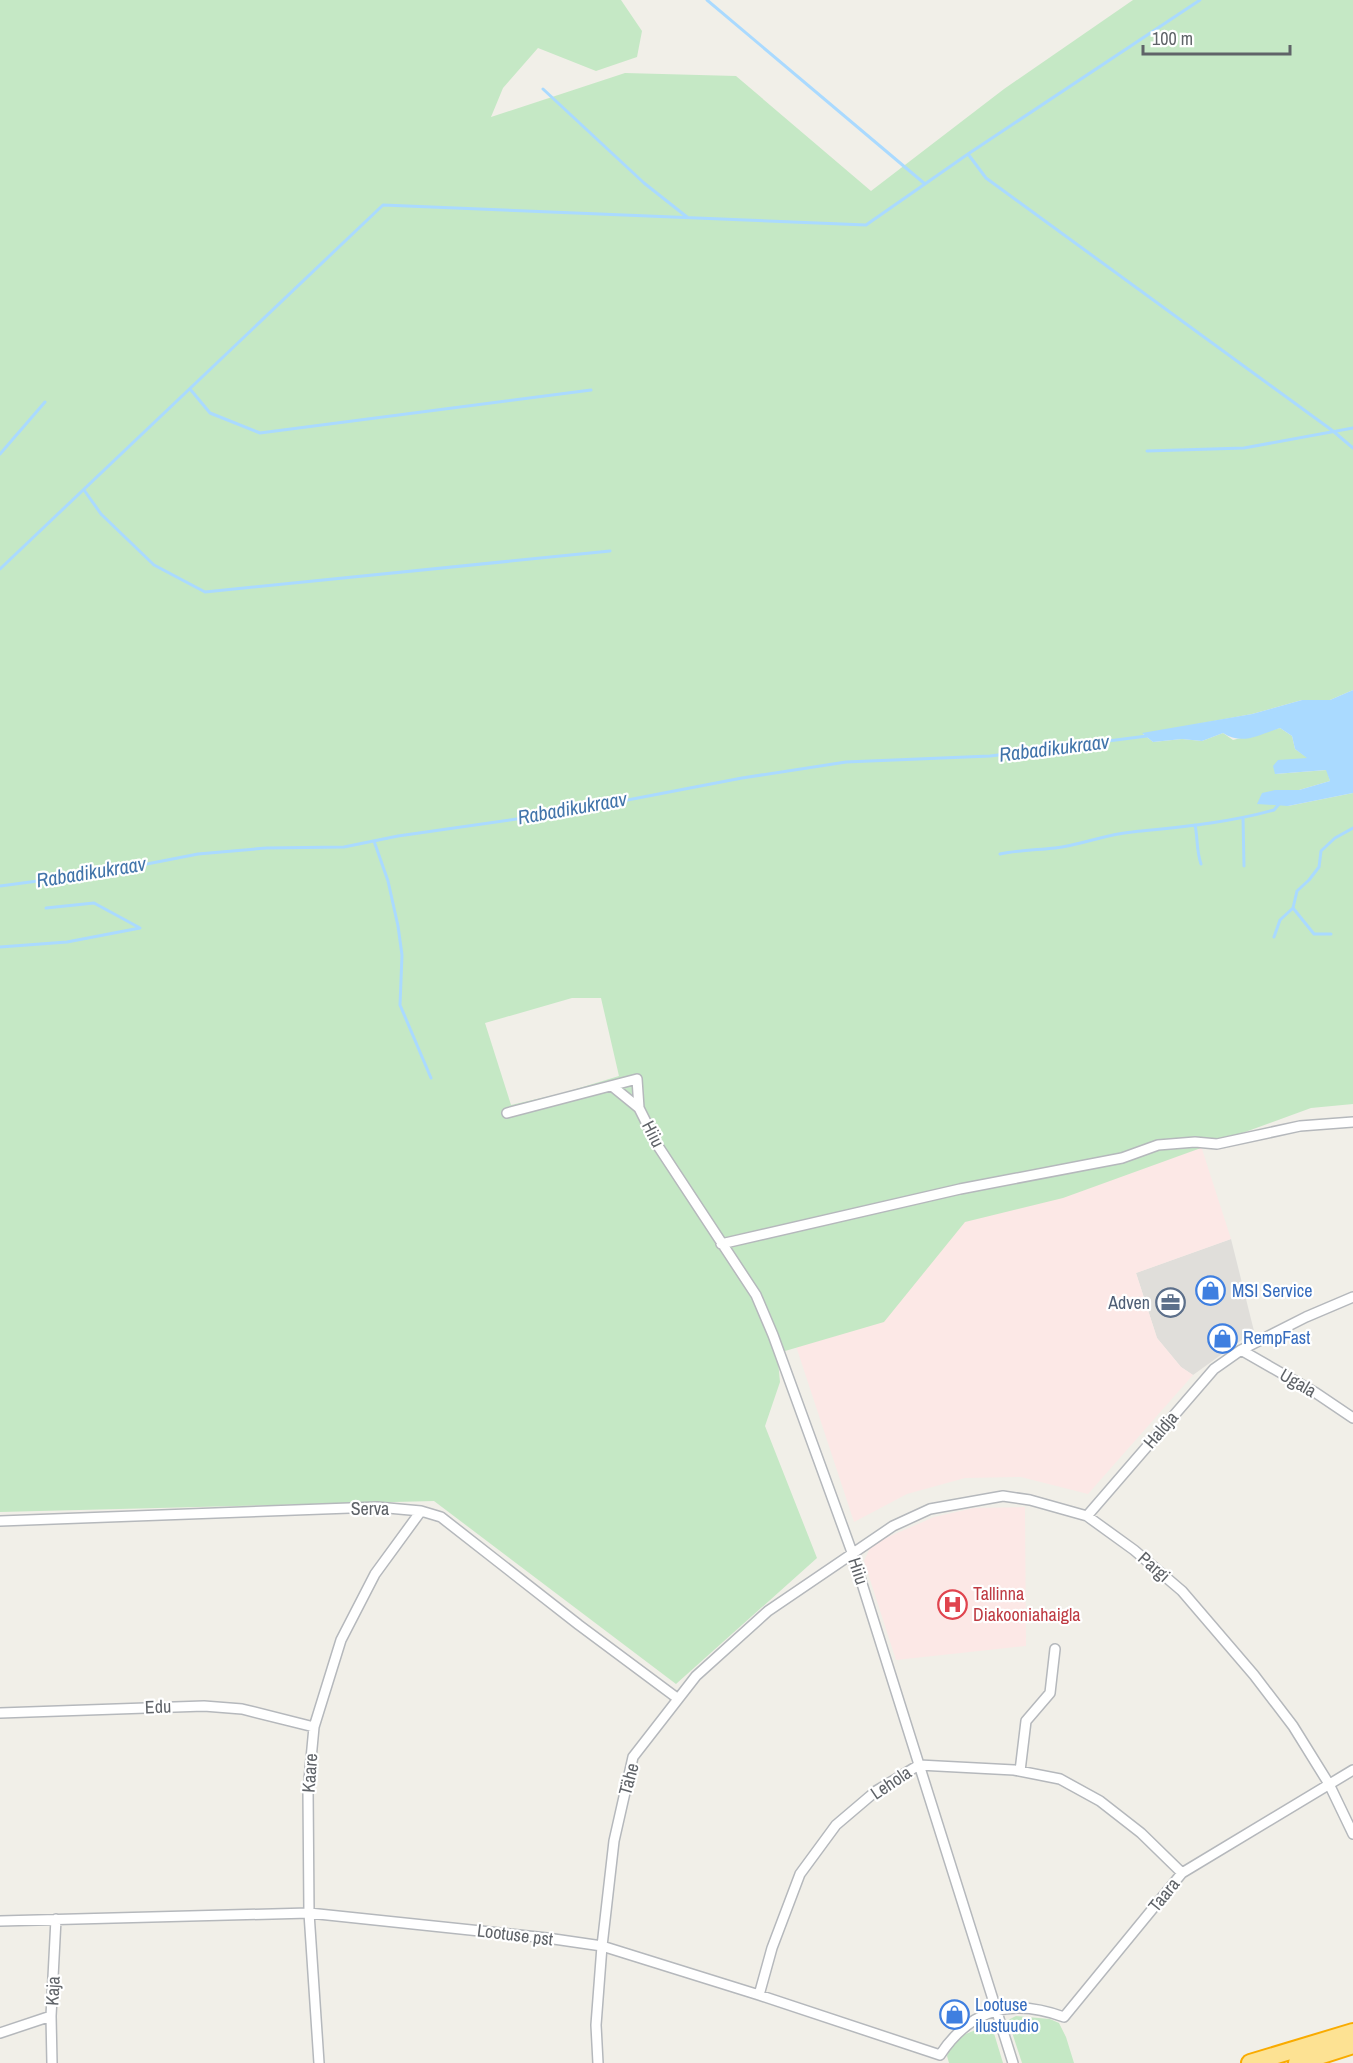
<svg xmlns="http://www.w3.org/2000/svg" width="1353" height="2063" font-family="'Archivo Narrow',sans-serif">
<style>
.industrial{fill:#e0deda}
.medical{fill:#fce8e6}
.green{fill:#c5e8c5;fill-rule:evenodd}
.water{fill:#aadaff}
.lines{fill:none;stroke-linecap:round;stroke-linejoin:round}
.stream{stroke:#aadaff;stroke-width:3}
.street-casing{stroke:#b5b8bc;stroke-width:12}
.highway-casing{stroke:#f9ab00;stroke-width:20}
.street{stroke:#fff;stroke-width:9}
.highway{stroke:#fde293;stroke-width:16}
.labels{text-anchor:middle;stroke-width:4.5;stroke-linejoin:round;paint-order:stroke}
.street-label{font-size:18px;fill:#5f6368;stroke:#fff}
.shop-label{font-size:18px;fill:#366cbe;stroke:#fff;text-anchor:start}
.service-label{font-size:18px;fill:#4e5e75;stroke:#fff;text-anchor:end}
.health-label{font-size:18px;fill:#be3a42;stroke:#fff;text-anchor:start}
.water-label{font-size:20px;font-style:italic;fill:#4174aa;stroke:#fff}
</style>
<rect width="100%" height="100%" fill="#f1efe8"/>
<path class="industrial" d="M1231,1239L1254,1331L1193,1375L1181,1367L1157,1338L1136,1273Z"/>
<path class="medical" d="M1201,1146L1231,1239L1136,1273L1157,1338L1181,1367L1193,1375L1088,1494L1021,1477L965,1478L907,1494L854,1522L761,1240Z
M1025,1507L1026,1646L896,1660L864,1561L872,1544L934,1517L974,1508Z"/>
<path class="green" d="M0,0H621L642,31L637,57L596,71L538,48L503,88L491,117L625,73L736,76L871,191L1004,89L1133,0H1353V690L1330,700H1302L1252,714L1143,734L1153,742L1182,739L1202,741L1223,733L1233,740L1280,728L1292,736L1295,749L1308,758L1275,774L1327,770L1330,781L1299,790H1275L1288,806L1353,793V1104L1311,1108L1063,1198L965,1222L884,1322L785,1351L778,1361L780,1382L765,1426L817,1558L676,1684L434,1501L0,1512ZM572,998H601L619,1076L563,1093L511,1105L485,1023Z
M1016,2016L1050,2019L1059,2023L1066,2037L1074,2063H1022L1008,2020Z
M985,2027L993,2030L1003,2063H949L947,2056C956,2035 965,2034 985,2027Z"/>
<path class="water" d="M1353,690V793L1288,806L1257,804L1262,793L1275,790H1299L1330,781L1326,770L1275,774L1273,766L1278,760L1307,758L1295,749L1292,736L1280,728C1260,734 1243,746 1223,733L1202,741L1182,739L1153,742L1142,733L1252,714L1302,700H1330Z"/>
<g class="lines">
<path class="stream" d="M707,0L925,184
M543,89L644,183L687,217
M968,154L986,178L1333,431L1353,448
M190,389L210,413L260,433L591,390
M1147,451L1244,448L1353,428
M0,454L45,402
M84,490L101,514L154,565L205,592L610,551
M0,569L383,205L866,225L968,154L1200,0
M1243,818L1244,866
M1195,825C1198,839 1196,849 1201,864
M374,841L388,881L398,926L402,955L400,1005L431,1078
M1000,854C1019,850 1037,850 1055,848C1082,845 1106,834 1132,832C1180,827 1228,823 1274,810L1279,804
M0,886L106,872L198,854L266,848L344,847L398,836L565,812L742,778L846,762L990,756L1147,736
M1293,908L1314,934H1331
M1274,937L1280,920L1293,908L1297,891L1309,880L1319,867L1321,851L1335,838L1353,828
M0,947L67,942L140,928L94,903L46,908"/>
<defs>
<path id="street" d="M612,1086L639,1108
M507,1113L637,1079L639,1108L658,1146L756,1295L773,1335L853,1555L1013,2063
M721,1244L960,1189L1122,1158L1158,1145L1195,1142L1217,1144L1300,1126L1353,1122
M1241,1350L1316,1393L1353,1418
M1087,1516L1214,1369L1241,1350L1306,1317L1353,1297
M0,1521L377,1507L421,1511L441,1517L579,1625L677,1698
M0,1713L204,1706L242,1709L314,1727
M1020,1771L1026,1721L1050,1693L1055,1649
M0,1921L309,1913L547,1938L602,1946L759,1995L940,2055
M759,1995L772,1948L800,1874L836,1825L876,1791L919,1765L1014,1770L1060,1779L1100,1801L1141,1833L1182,1873
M0,2033L51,2016
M940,2055C971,2008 1013,1998 1064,2017L1182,1873L1353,1770
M52,2063L51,2016L56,1919
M319,2063L309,1913L308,1791L314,1727L341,1640L375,1574L421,1511
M598,2063L596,2025L602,1946L614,1841L633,1757L696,1676L768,1611L893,1526L930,1509L1003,1496L1030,1500L1087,1516L1134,1550L1182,1591L1254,1675L1293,1726L1329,1784L1353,1834"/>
<path id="highway" d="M1250,2063L1353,2032
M1297,2063L1353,2045"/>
</defs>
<use href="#street" class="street-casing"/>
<use href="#highway" class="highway-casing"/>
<use href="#street" class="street"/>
<use href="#highway" class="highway"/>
</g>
<defs>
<symbol id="shop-ring" viewBox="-11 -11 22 22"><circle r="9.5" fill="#fff" stroke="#3f7fe0" stroke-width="1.5"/><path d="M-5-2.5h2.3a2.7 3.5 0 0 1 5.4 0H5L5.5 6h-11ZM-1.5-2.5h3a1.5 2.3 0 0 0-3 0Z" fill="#3f7fe0"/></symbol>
<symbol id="office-ring" viewBox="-11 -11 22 22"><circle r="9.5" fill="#fff" stroke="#5c6f8a" stroke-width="1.5"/><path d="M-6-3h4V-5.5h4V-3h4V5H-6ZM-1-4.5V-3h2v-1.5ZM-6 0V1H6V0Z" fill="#5c6f8a"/></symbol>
<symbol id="hospital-ring" viewBox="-11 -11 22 22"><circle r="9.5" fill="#fff" stroke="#e0444e" stroke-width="1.5"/><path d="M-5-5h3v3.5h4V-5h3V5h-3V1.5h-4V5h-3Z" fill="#e0444e"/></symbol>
</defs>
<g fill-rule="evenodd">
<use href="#shop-ring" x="1194" y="1274" width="33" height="33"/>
<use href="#office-ring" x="1154" y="1286" width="33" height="33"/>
<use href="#shop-ring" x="1206" y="1322" width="33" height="33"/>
<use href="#hospital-ring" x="936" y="1588" width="33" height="33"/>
<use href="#shop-ring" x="938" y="1998" width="33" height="33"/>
</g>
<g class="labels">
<g class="street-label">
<text transform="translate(653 1134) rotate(63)" y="6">Hiiu</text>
<text transform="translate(1298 1383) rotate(30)" y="6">Ugala</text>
<text transform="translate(1161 1430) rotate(-49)" y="6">Haldja</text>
<text x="370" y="1515">Serva</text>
<text transform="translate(1154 1567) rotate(41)" y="6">Pargi</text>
<text transform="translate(858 1571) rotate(72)" y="6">Hiiu</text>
<text transform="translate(158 1707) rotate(-2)" y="6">Edu</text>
<text transform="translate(310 1773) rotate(-86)" y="6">Kaare</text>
<text transform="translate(629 1779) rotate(-75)" y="6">Tähe</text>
<text transform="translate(891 1783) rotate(-34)" y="6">Lehola</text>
<text transform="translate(1164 1895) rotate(-51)" y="6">Taara</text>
<text transform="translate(515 1935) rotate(7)" y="6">Lootuse pst</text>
<text transform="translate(53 1991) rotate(-87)" y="6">Kaja</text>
</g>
<g class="shop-label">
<text x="1232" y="1297">MSI Service</text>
<text x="1243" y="1344">RempFast</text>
<text x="975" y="2011">Lootuse<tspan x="975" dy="21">ilustuudio</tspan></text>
</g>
<g class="service-label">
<text x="1150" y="1309">Adven</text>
</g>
<g class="health-label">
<text x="973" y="1600">Tallinna<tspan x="973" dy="21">Diakooniahaigla</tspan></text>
</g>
<g class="water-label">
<text transform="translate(1054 748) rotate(-7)" y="7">Rabadikukraav</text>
<text transform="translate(572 808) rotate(-10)" y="7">Rabadikukraav</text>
<text transform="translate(91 872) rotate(-9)" y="7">Rabadikukraav</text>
</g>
</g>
<path d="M1143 45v9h147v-9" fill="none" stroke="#5f6368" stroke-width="3"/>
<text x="1152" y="45" font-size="18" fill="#5f6368" stroke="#ffffff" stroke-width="4.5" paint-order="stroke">100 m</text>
</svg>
